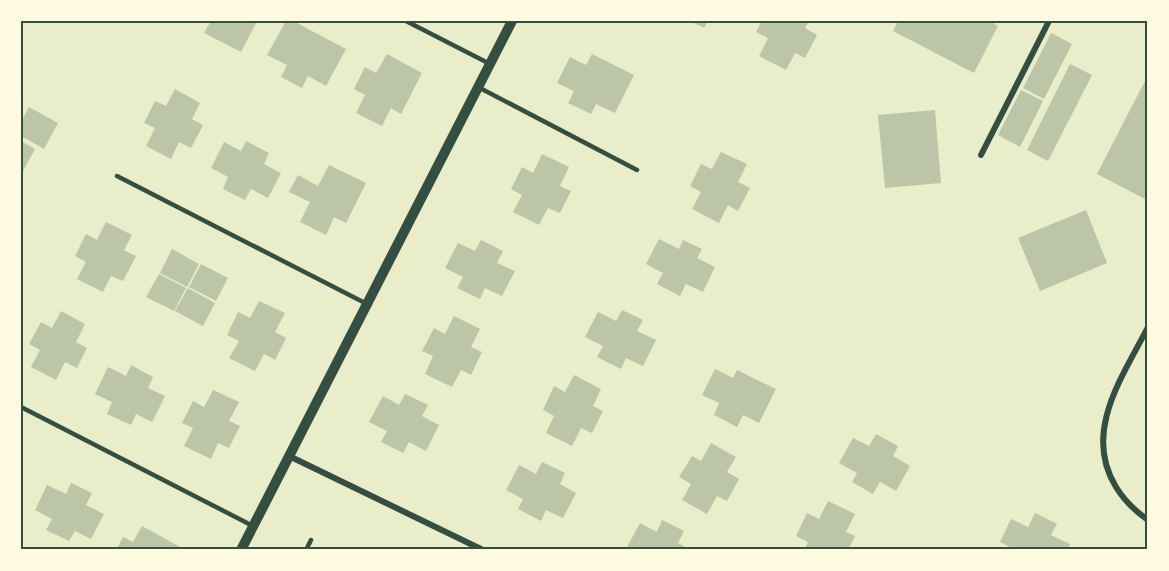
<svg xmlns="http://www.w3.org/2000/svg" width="1169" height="571" font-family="'Space Grotesk',sans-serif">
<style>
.building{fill:#bcc5a7}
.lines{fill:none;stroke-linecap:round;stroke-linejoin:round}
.service{stroke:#344e41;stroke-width:4.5}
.minor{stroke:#344e41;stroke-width:6}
.tertiary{stroke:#344e41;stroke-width:10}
.neatline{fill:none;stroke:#344e41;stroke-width:2}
</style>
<rect width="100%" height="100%" fill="#e9edc9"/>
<path class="building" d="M211,21H257L241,52L204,33Z
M286,21H293L346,49L326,86L308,76L302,88L281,77L287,65L267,55Z
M690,21H708L704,28Z
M762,21H809L805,28L817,35L805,58L795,53L786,70L759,56L768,38L756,32Z
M898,21H989L998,26L974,73L893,31Z
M1051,33L1072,44L1044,99L1023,88Z
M387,54L422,73L401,114L391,108L382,126L356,113L365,95L354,89L365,67L376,73Z
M592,54L634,75L615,113L596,104L591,114L568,103L574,91L557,83L570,57L586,65Z
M1070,64L1092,75L1048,161L1027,150Z
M1148,75V192L1145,199L1097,174Z
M175,89L200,103L192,119L203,125L191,148L179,142L171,159L146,146L155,128L144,123L155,101L166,106Z
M1021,90L1043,101L1020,147L998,135Z
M29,107L58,123L44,149L21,136V122Z
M935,110L941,183L885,188L878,115Z
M21,141L35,149L21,175Z
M246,141L269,153L264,164L281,173L268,198L251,189L245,200L223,189L228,177L211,168L224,142L241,151Z
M721,152L747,164L738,182L750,188L738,211L728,205L719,223L692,209L701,192L690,186L701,164L712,169Z
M542,154L569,167L560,186L571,191L560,213L548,208L539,225L513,212L522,195L511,189L522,167L533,173Z
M329,165L366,183L346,223L334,217L326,235L300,222L310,202L289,192L298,175L318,186Z
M1086,210L1107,263L1040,291L1018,238Z
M106,222L132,235L124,250L136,256L123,281L111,276L103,292L77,279L86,262L75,256L86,234L97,240Z
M659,239L679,249L683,240L702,249L697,258L715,267L703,292L686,284L680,296L657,284L663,273L646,264Z
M481,240L503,251L497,263L515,271L502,296L485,288L480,299L457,288L463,277L445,268L458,243L475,251Z
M172,249L199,264L187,287L160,273Z
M201,264L228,278L216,301L189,287Z
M159,274L186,288L174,311L146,297Z
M188,288L215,303L203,326L175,311Z
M259,301L285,313L275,332L286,338L275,360L264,354L255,371L229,358L239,341L227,335L238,312L250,318Z
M622,310L643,320L637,331L656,340L643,366L626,358L621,369L597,357L603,346L585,337L598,312L616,321Z
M61,311L85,324L76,342L87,348L77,368L65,362L56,380L31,367L40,350L29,344L41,322L52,328Z
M454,316L480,329L471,347L482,352L471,375L461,370L452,387L425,374L433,356L422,351L434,328L445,334Z
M131,365L153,377L148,388L165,396L152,422L136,414L131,425L107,414L112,402L95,394L108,367L126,376Z
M715,369L733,378L737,370L776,389L759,423L743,415L737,427L714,415L719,403L702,395Z
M574,375L601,389L593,406L603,411L592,433L581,428L572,446L546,433L554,416L543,410L554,386L565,392Z
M213,390L239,402L229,421L240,426L229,448L218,443L211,459L184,446L193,428L182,423L193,401L204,407Z
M405,394L428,405L422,416L439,425L426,451L409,442L403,453L381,442L387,431L369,422L383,396L399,405Z
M876,434L898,446L893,456L910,466L896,491L880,482L873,494L852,482L857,473L839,463L853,438L869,446Z
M711,443L736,457L727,472L739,479L727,501L717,496L707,514L682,500L691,484L679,477L692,456L701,461Z
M542,462L565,473L560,484L576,493L563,518L546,510L541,521L518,509L523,499L506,490L519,465L536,474Z
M71,483L92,493L86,505L104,514L91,539L75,531L69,541L46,530L52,519L35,510L47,485L66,494Z
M828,501L855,514L846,532L855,536L848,550H804L808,542L796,536L807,513L819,519Z
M1035,513L1057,524L1051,535L1070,544L1068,550H1016L1000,542L1011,519L1028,527Z
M662,520L684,531L678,543L691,550L626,549L640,523L657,532Z
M142,526L180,547L178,550H116L123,537L133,542Z"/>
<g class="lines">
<path class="service" d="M406,21L490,64
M478,87L637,170
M117,176L367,304
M21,407L253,526
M306,550L311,540"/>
<path class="minor" d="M981,155L1049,21
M1148,327C1123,376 1082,432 1116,487C1124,500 1135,511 1148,520
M289,456L483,550"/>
<path class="tertiary" d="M241,550L512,21"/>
</g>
<rect width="1169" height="571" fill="none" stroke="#fefae0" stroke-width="45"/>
<rect x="22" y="22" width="1124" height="526" class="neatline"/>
</svg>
